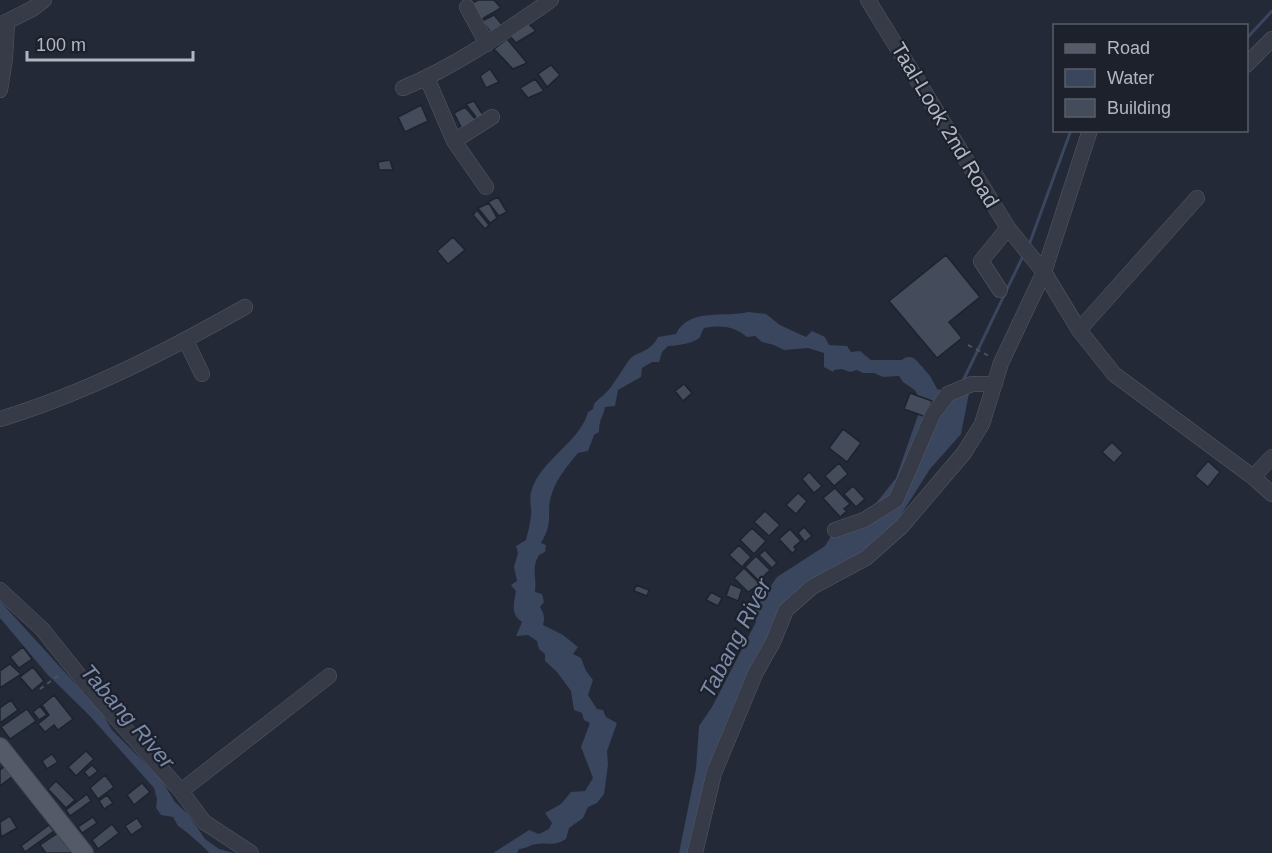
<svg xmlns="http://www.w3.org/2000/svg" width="1272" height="853" font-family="Helvetica,sans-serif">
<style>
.water{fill:#3a455e}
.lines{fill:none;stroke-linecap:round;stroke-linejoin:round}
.stream{stroke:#3a455e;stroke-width:3}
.river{stroke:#3a455e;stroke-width:20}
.building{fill:#444c5b;stroke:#1e232e;stroke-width:1.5}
.minor-casing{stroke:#545965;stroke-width:16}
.major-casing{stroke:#404550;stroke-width:20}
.path{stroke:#465559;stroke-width:2;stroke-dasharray:4.5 4.5;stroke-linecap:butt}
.minor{stroke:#363b47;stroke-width:15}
.major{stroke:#545a67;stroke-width:18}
.labels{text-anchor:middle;stroke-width:4.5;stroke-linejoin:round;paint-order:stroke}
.street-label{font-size:21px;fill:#b1b6c3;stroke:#1c212c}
.water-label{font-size:22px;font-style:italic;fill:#7c8aa9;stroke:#1c212c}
</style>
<rect width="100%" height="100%" fill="#232937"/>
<path class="water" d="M748,312L766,314L780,325L806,337L812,331L825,337L829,345L847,346L851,352L860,351L871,360H905L923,367L928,384L916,391L903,382L899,376L883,377L874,373H863L857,370L850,372L842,369L834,370L833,372L824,367V353L808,348L784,350L774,345L762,342L755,336L747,337C733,326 721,325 704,328C702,331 701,334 700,337C696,343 675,346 668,346L662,352L659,362H652L642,368L641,377L618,390L615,406L605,407C603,418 599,419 599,432L594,435L588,451L578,453C568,465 557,478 552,493C545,514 555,520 541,543L546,545L545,552L539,555C531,569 537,575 535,592L542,594L544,602L540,607C544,613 545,618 543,625L563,635L578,647L573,654L581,658L586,671L593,680L588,695L597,709L603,710L606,717L617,723L607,751L608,765L604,794L597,803L588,807L583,818L569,828L566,839C553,847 550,842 538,844C531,844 526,849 519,849L517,853H493L529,830L539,834L549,829L552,823L545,813L561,804L571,792L585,791L593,778L581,747L590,723L584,720L582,713L574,710L571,691L557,672L545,661V654L539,649L537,641L528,635L516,636L522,622C510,614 514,603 516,591L511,585L517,581L514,567L518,553L516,546L526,540C528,532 530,524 531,516C532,509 529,500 531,492C539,461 581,441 588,412L593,409L594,404C599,398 606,394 611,387C617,378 623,369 629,360C636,351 649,354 658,337L676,334C689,307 725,318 748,312Z
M970,388L961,434L930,469L892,529L861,557L779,612L693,853H679L696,769L699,726L712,707L756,622L750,609L759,603L777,577L825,546L831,536L869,512L896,478L924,398L939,389L942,391Z
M0,601L102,713L112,730L161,779L175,802L188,814L205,839L219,849L234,853H209C207,849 182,828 178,826L173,817L161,815L156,808L157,799L154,788L89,715L47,674L0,618Z"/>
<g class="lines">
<path class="stream" d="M1246,39L1272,11
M1029,245L1071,130
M962,383L1023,256"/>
<path class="river" d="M909,367L922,382L941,417"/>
</g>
<path class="building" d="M478,0H494L501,8L477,22L469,5Z
M494,15L505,28L492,34L482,21Z
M527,22L536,31L516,43L509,35Z
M507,39L527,63L513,69L494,49Z
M551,65L560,75L547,87L538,74Z
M490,69L499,82L486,88L480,76Z
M535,79L544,91L528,98L520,88Z
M474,101L483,115L478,120L466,104Z
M421,105L428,121L405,132L398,117Z
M465,107L476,120L462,129L454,113Z
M390,160L393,170H379L378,162Z
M498,197L507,212L499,216L488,202Z
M489,203L497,218L490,223L478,208Z
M477,210L489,225L485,229L473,215Z
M453,237L465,250L448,264L437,251Z
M946,255L980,297L949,322L962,338L937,358L889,301Z
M684,384L692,393L683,401L675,391Z
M910,393L932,401L926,417L904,409Z
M843,429L861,443L847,462L829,448Z
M1112,442L1123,453L1114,463L1102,452Z
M1208,461L1220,472L1208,487L1195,476Z
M839,463L848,474L834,486L825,476Z
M809,472L822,486L814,493L802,479Z
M853,486L865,499L856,507L844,494Z
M835,488L850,504L844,509L847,511L840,517L823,498Z
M798,493L807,501L796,514L786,505Z
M765,511L780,525L769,536L754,522Z
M804,527L812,536L805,542L798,533Z
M752,528L766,541L754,554L740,540Z
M790,529L801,541L794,547L796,550L792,553L779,539Z
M739,545L751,557L742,567L729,555Z
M765,550L777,563L772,568L759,555Z
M756,556L770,570L759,581L745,567Z
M744,568L760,584L748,592L734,578Z
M730,584L742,589L738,601L726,596Z
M636,585L649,590L647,596L634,591Z
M711,592L722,598L718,606L706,600Z
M23,647L32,659L19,668L10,657Z
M10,664L21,674L0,688V671Z
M33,667L44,681L32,691L20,677Z
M54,695L73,719L58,730L54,725L45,732L38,724L49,715L42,705Z
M11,700L18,710L0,723V708Z
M40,706L47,715L39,720L33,712Z
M27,709L36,721L10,739L1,727Z
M86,751L94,759L76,776L68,767Z
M52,754L58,762L47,769L42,761Z
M9,763L17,773L0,786V770Z
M92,765L98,771L89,778L84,772Z
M105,775L114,787L98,799L90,788Z
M56,781L75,800L66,808L48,789Z
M142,783L150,792L134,805L127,795Z
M87,794L91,801L70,816L66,810Z
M107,795L113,803L104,809L99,801Z
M10,816L17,828L1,837L0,822Z
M93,817L97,823L82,833L78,827Z
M137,818L143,827L131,835L125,826Z
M112,824L119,833L98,849L92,840Z
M49,825L54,831L25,852L21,846Z
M61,831L77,853H46L40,845Z"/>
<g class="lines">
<defs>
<path id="minor" d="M868,0L1008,228L1044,272L1079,330L1114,374L1253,477L1272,494
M467,7L487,44
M0,25L32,9L44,0
M1246,65L1272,39
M427,78L454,141L486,187
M403,88C456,66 503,33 551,0
M0,90L5,58L7,22
M454,141L492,117
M1000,290L981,261L1008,228
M1079,330L1197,198
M186,341L202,374
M0,419C86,393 167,351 245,307
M1253,477L1272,457
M835,530L864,520L896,500L933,414L948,394L972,384H995
M0,590L42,629L90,689L181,791L204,822L251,853
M181,791L329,676
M695,853L714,773L756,672L773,642L786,610L812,587L866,558L901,527L964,453L982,424L1001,363L1044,272L1090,130"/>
<path id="major" d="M0,747L84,853"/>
</defs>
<use href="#minor" class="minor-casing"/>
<use href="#major" class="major-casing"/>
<path class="path" d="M968,345L991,357
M40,689L62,673"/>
<use href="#minor" class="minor"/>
<use href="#major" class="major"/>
</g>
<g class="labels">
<g class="street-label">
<text transform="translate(945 125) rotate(59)" y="7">Taal-Look 2nd Road</text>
</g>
<g class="water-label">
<text transform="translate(735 638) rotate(-63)" y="8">Tabang River</text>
<text transform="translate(128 716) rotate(49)" y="8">Tabang River</text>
</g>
</g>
<rect x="1053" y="24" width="195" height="108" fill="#1c212c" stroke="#585d68" stroke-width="1.5"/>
<rect x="1065" y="44" width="30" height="9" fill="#545a67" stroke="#585d68" stroke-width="1.5"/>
<text x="1107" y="54" font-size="18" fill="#b1b6c3">Road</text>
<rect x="1065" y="69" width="30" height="18" fill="#3a455e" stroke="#585d68" stroke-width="1.5"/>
<text x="1107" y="84" font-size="18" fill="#b1b6c3">Water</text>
<rect x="1065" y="99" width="30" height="18" fill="#444c5b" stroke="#585d68" stroke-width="1.5"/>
<text x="1107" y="114" font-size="18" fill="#b1b6c3">Building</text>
<path d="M27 51v9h166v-9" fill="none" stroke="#b1b6c3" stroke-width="3"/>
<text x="36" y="51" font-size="18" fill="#b1b6c3" stroke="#1c212c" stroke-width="4.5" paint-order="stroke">100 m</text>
</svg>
